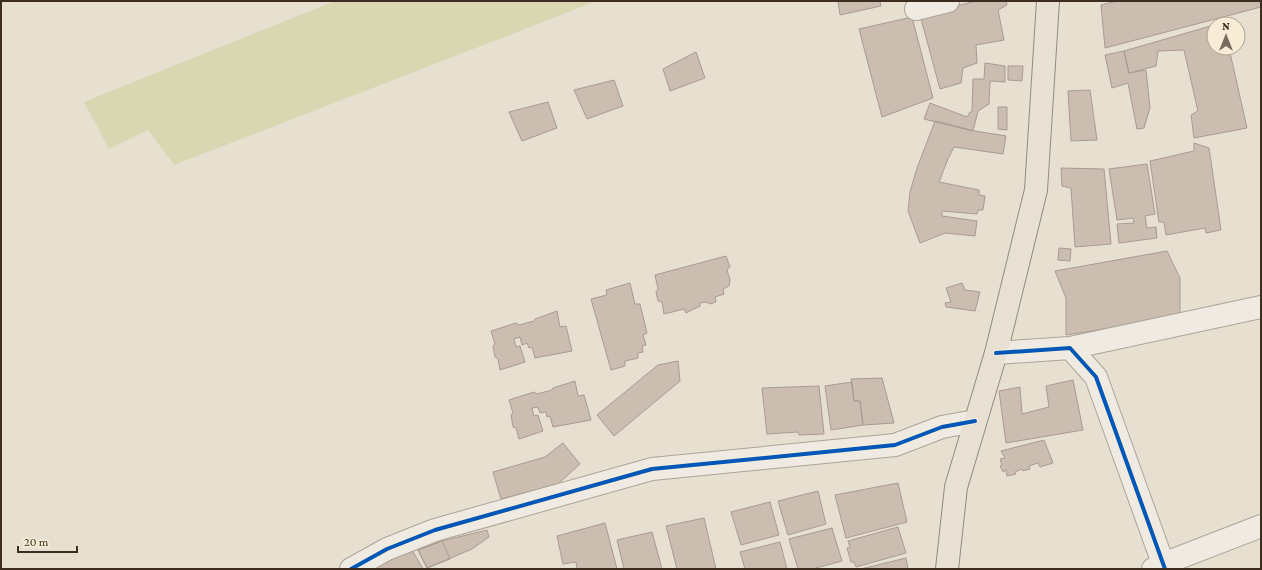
<svg xmlns="http://www.w3.org/2000/svg" width="1262" height="570" font-family="'Crimson Pro',serif">
<style>
.green{fill:#d8d7b2}
.building{fill:#ccbdb1;stroke:#a89b8f}
.lines{fill:none;stroke-linecap:round;stroke-linejoin:round}
.minor-casing{stroke:#ada498;stroke-width:24}
.major-casing{stroke:#928a7f;stroke-width:24}
.minor{stroke:#efeae2;stroke-width:22}
.major{stroke:#e7e0d3;stroke-width:22}
.cycleway-casing{stroke:#f7edd7;stroke-width:6}
.cycleway{stroke:#0057b8;stroke-width:4}
</style>
<rect width="100%" height="100%" fill="#e7dfd0"/>
<path class="green" d="M335,1H597L174,165L148,130L109,149L84,102Z"/>
<path class="building" d="M838,1H880L881,6L840,15Z
M976,1H1006L1007,5L998,10L1004,40L976,45L977,63L963,68L961,83L940,89L920,15Z
M1117,1H1261V7L1105,48L1101,5Z
M912,17L933,98L882,117L859,29Z
M1214,25V48H1229L1247,128L1194,138L1191,115L1198,111L1184,50L1158,51L1156,66L1129,73L1124,51Z
M1124,51L1129,73L1146,70L1150,108L1144,128L1137,129L1128,83L1112,88L1105,55Z
M696,52L705,78L670,91L663,69Z
M985,63L1005,66V82L990,81L989,104L978,111L973,131L924,119L930,103L967,117L970,112H972L973,79H984Z
M1008,66H1023L1022,81L1008,80Z
M614,80L623,106L587,119L574,90Z
M1090,90L1097,140L1071,141L1068,91Z
M548,102L557,128L522,141L509,112Z
M998,107H1007V130L998,129Z
M935,121L975,131L1006,136L1003,154L954,147L948,159L939,182L979,190V195L985,196L983,210H978L977,214L942,211V216L977,221L975,236L945,233L920,243L908,211L910,192L917,168Z
M1194,143L1209,148L1221,230L1206,233L1205,228L1166,235L1164,222H1159L1150,161L1194,151Z
M1147,164L1155,214L1145,216L1147,228L1156,227L1157,238L1119,243L1117,224L1134,223L1133,218L1117,220L1109,169Z
M1061,168L1104,169L1111,244L1075,247L1071,188L1062,186Z
M1059,248L1071,249L1070,261L1058,260Z
M1167,251L1180,278V317L1066,335V298L1055,271Z
M726,256L730,267L727,270L730,280L729,286L723,289L724,294L715,297L716,302L710,304L707,302L700,303V306L686,313L684,309L664,314L662,302L658,301L656,292L658,289L655,275Z
M630,283L635,304H640L647,333L643,335L646,345L642,346L643,352L638,353V358L625,361V366L611,370L591,299L607,295L606,290Z
M962,283L965,290L980,292L975,311L946,307L945,303L951,302L946,288Z
M557,311L560,327L566,326L572,351L535,358L532,347L529,348L527,343L522,345L520,337L514,339L516,347L520,346L525,362L500,370L498,359L495,357L493,346L495,344L491,331L516,323L519,325L534,321L535,319Z
M678,361L680,381L614,436L597,415L658,365Z
M882,378L894,423L863,425L860,401H854L851,379Z
M1073,380L1083,430L1006,443L999,391L1020,387L1022,414L1049,407L1046,386Z
M575,381L578,396L584,395L591,420L553,427L550,416L547,417L546,412L540,413L538,407L532,408L534,416L538,415L543,431L519,439L516,428L513,427L511,415L513,413L509,400L534,392L537,394L552,390L553,388Z
M852,382L854,401H860L863,425L831,430L825,386Z
M819,386L824,434L799,435L798,432L767,434L762,388Z
M1044,440L1053,463L1040,467L1038,463L1029,466L1030,469L1023,471L1022,469L1015,472L1016,474L1007,476L1006,470L1003,472L1000,466L1002,465L1000,459L1005,458L1001,451Z
M563,443L580,464L558,484L501,499L493,472L545,457Z
M898,483L907,522L846,538L835,495Z
M818,491L826,524L788,535L778,501Z
M770,502L779,535L741,545L731,512Z
M704,518L716,569H677L666,526Z
M605,523L617,569H577L576,562L563,564L557,536Z
M898,527L906,553L856,567L854,562H851L847,548L850,547L848,541Z
M832,528L842,561L812,569H798L789,539Z
M487,530L489,537L472,549L427,568L418,550L442,541Z
M652,532L662,569H624L617,540Z
M442,541L450,559L427,568L418,550Z
M780,542L787,569H745L740,552Z
M408,543L423,569H369Z
M906,558L908,569H861Z"/>
<g class="lines">
<defs>
<path id="minor" d="M916,9L948,1
M1070,348L1261,307
M996,353L1070,348L1096,377L1165,569
M351,569L387,549L435,530L652,469L895,445L942,427L975,421
M1153,569L1163,564L1261,526"/>
<path id="major" d="M947,569L956,487L996,353L1036,190L1048,1"/>
</defs>
<use href="#minor" class="minor-casing"/>
<use href="#major" class="major-casing"/>
<use href="#minor" class="minor"/>
<use href="#major" class="major"/>
<defs>
<path id="cycleway" d="M996,353L1070,348L1096,377L1165,569
M351,569L387,549L435,530L652,469L895,445L942,427L975,421"/>
</defs>
<use href="#cycleway" class="cycleway-casing"/>
<use href="#cycleway" class="cycleway"/>
</g>
<rect width="1262" height="570" fill="none" stroke="#3d2d20" stroke-width="4"/>
<g transform="translate(1226 36)"><circle r="19" fill="#f7edd7" stroke="#ada08e"/>
<path d="M0-3L7 15L0 10L-7 15Z" fill="#786b5e"/>
<text y="-6" font-size="11" font-weight="bold" text-anchor="middle" fill="#3d2d20">N</text>
</g>
<path d="M18 546v6h59v-6" fill="none" stroke="#3d2d20" stroke-width="2"/>
<text x="24" y="546" font-size="12" fill="#3d2d20" stroke="#f7edd7" stroke-width="3" paint-order="stroke">20 m</text>
</svg>
